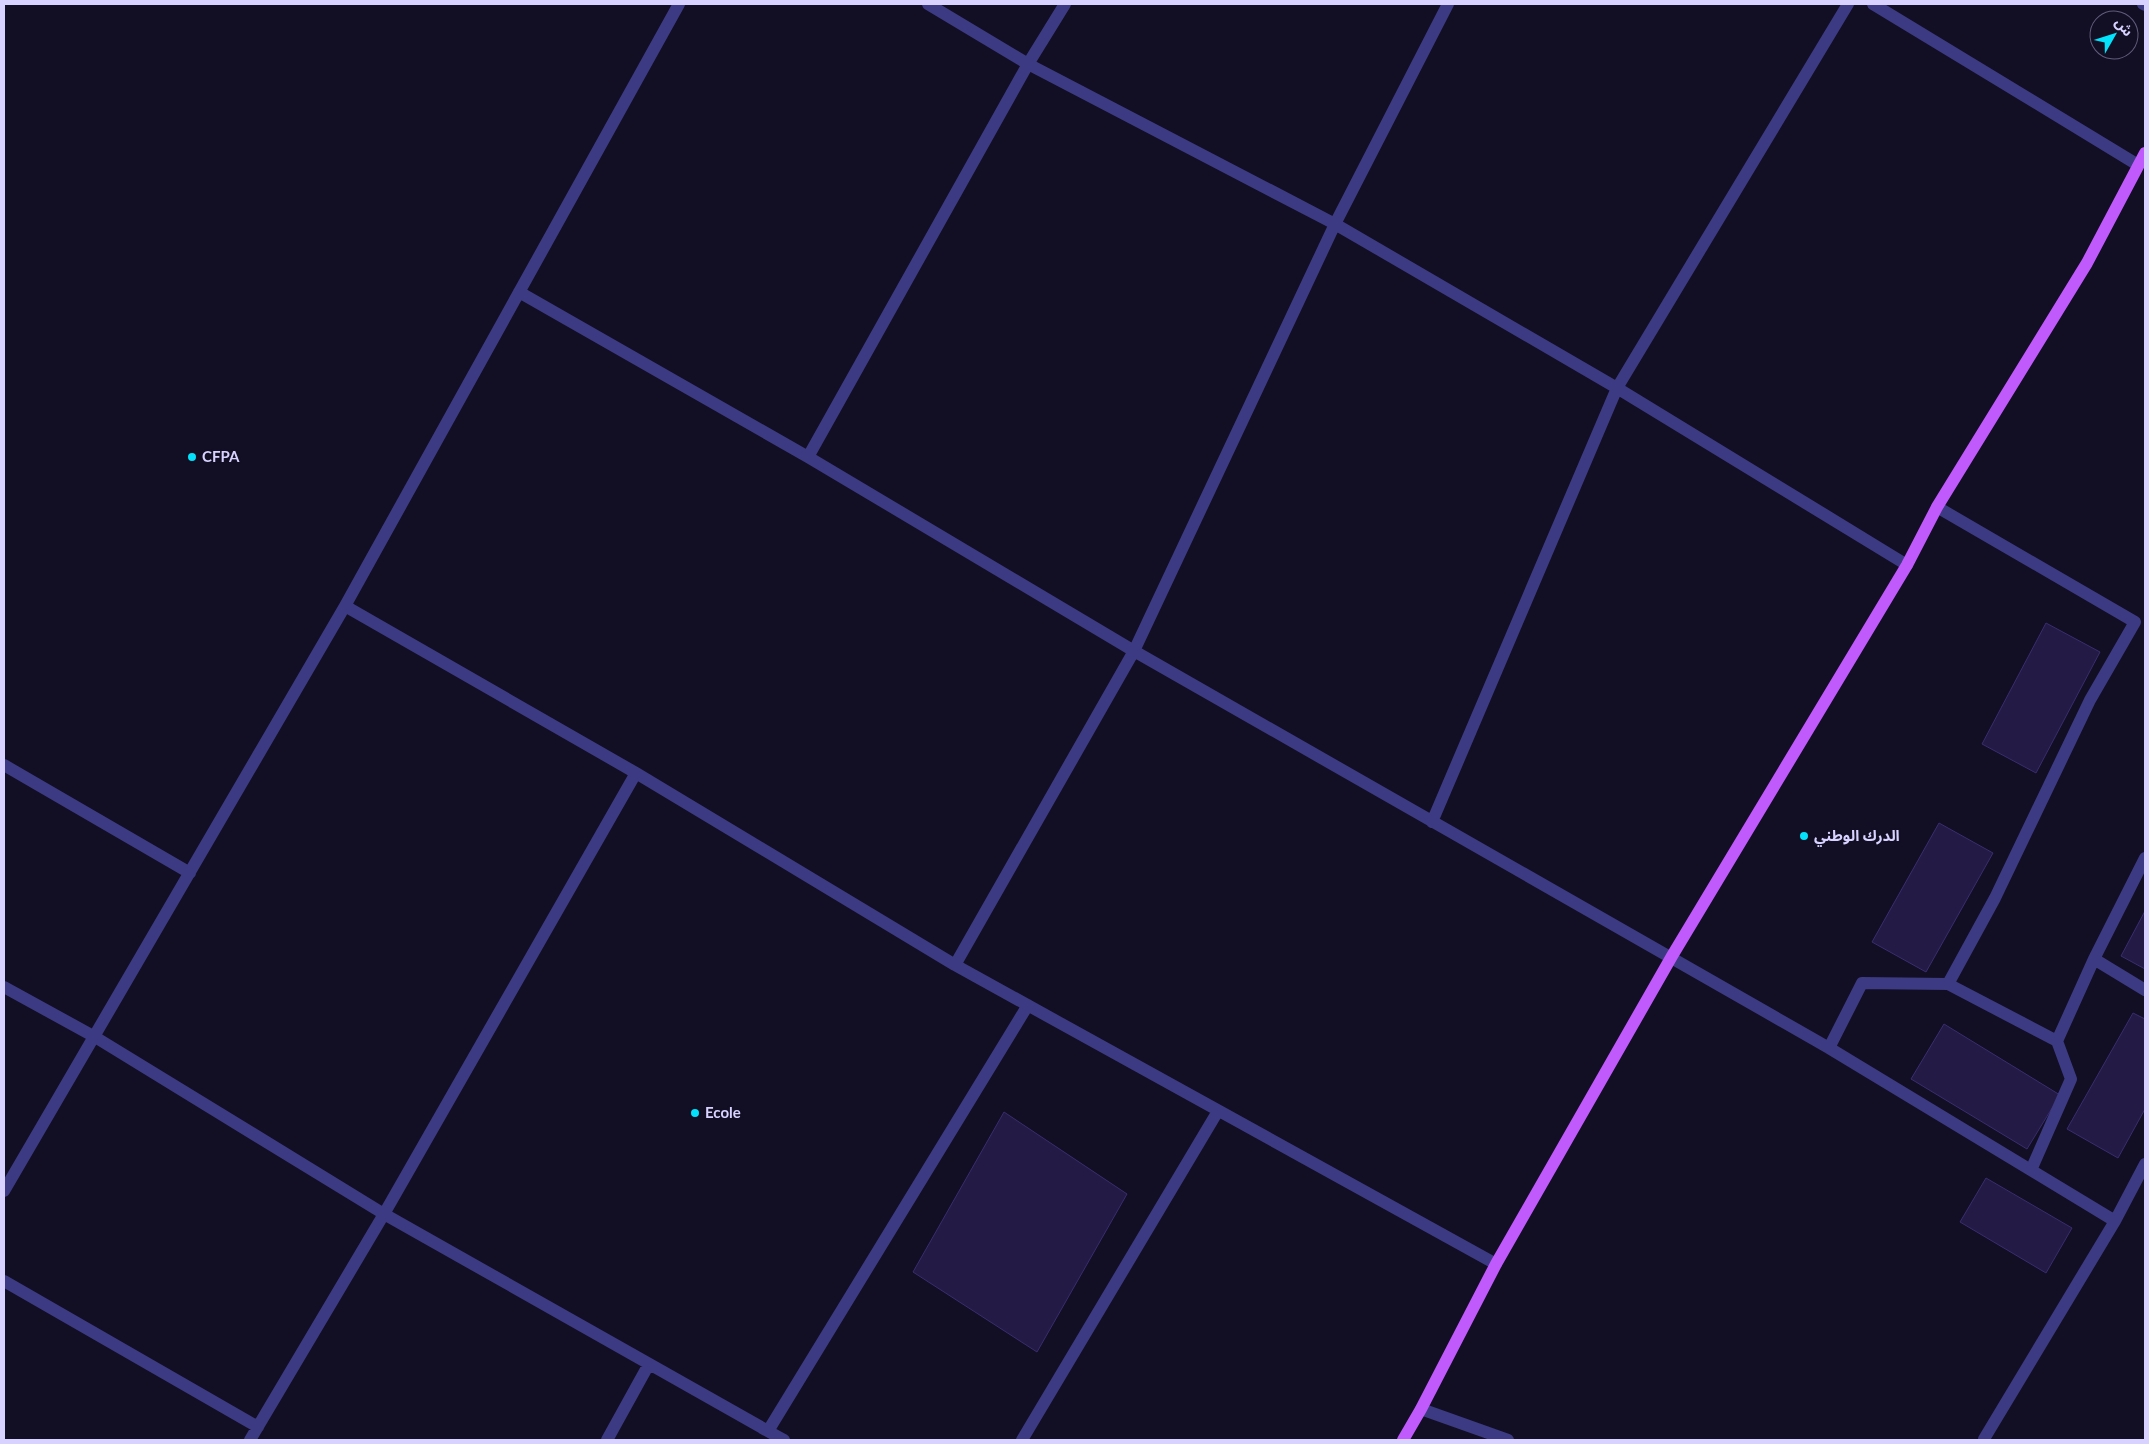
<svg xmlns="http://www.w3.org/2000/svg" width="2149" height="1444" font-family="Lato,'Noto Sans Arabic',sans-serif">
<style>
.building{fill:#231b45;stroke:#3a2d70}
.lines{fill:none;stroke-linecap:round;stroke-linejoin:round}
.minor{stroke:#3c3a82;stroke-width:12}
.major{stroke:#c05afd;stroke-width:12}
.poi-dot{fill:#03e2fa;stroke:#120e24;stroke-width:2}
.labels{text-anchor:middle;stroke-width:4;stroke-linejoin:round;paint-order:stroke}
.poi-label{font-size:15px;font-weight:bold;fill:#d7d2ff;stroke:#120e24;text-anchor:start}
</style>
<rect width="100%" height="100%" fill="#120e24"/>
<path class="building" d="M2046,623L2100,652L2036,773L1982,744Z
M1939,823L1993,853L1926,972L1872,942Z
M2145,911V969L2121,956Z
M2133,1013L2145,1019V1109L2118,1158L2067,1129Z
M1944,1024L2060,1095L2027,1149L1911,1079Z
M1004,1112L1127,1194L1037,1352L913,1272Z
M1986,1178L2072,1228L2046,1273L1960,1222Z"/>
<g class="lines">
<path class="minor" d="M928,4L1028,64L1335,224L1617,388L1907,565
M1873,4L2138,165
M2143,4L2145,5
M519,292L808,457L1134,651L1829,1048L1862,983L1948,984L1995,898L2090,700L2135,622L1937,507
M808,457L1028,64L1065,4
M345,606L636,773L955,965L1496,1264
M4,765L190,873
M1432,822L1617,388L1848,4
M2094,959L2145,990
M955,965L1134,651L1335,224L1448,4
M1948,984L2057,1041L2071,1079L2031,1170
M4,987L95,1037L384,1214L768,1431L1028,1005
M2057,1041L2094,959L2145,858
M1829,1048L2115,1221
M4,1191L345,606L679,4
M4,1281L258,1427
M1421,1409L1508,1440
M762,1428L784,1440
M1984,1439L2115,1221L2145,1164
M250,1440L384,1214L636,773
M607,1440L649,1364
M1022,1440L1218,1111"/>
<path class="major" d="M1403,1440L1421,1409L1496,1264L1672,956L1907,565L1937,507L2087,263L2145,153"/>
</g>
<g class="poi-dot">
<circle cx="192" cy="457" r="5"/>
<circle cx="1804" cy="836" r="5"/>
<circle cx="695" cy="1113" r="5"/>
</g>
<g class="labels">
<g class="poi-label">
<text x="202" y="462">CFPA</text>
<text x="1814" y="841">الدرك الوطني</text>
<text x="705" y="1118">Ecole</text>
</g>
</g>
<rect width="2149" height="1444" fill="none" stroke="#d7d2ff" stroke-width="10"/>
<g transform="translate(2114 35) rotate(51)"><circle r="24" fill="#120e24" stroke="#615c7c"/>
<path d="M0-4L9 19L0 12L-9 19Z" fill="#03e2fa"/>
<text y="-8" font-size="14" font-weight="bold" text-anchor="middle" fill="#d7d2ff">ش</text>
</g>
</svg>
